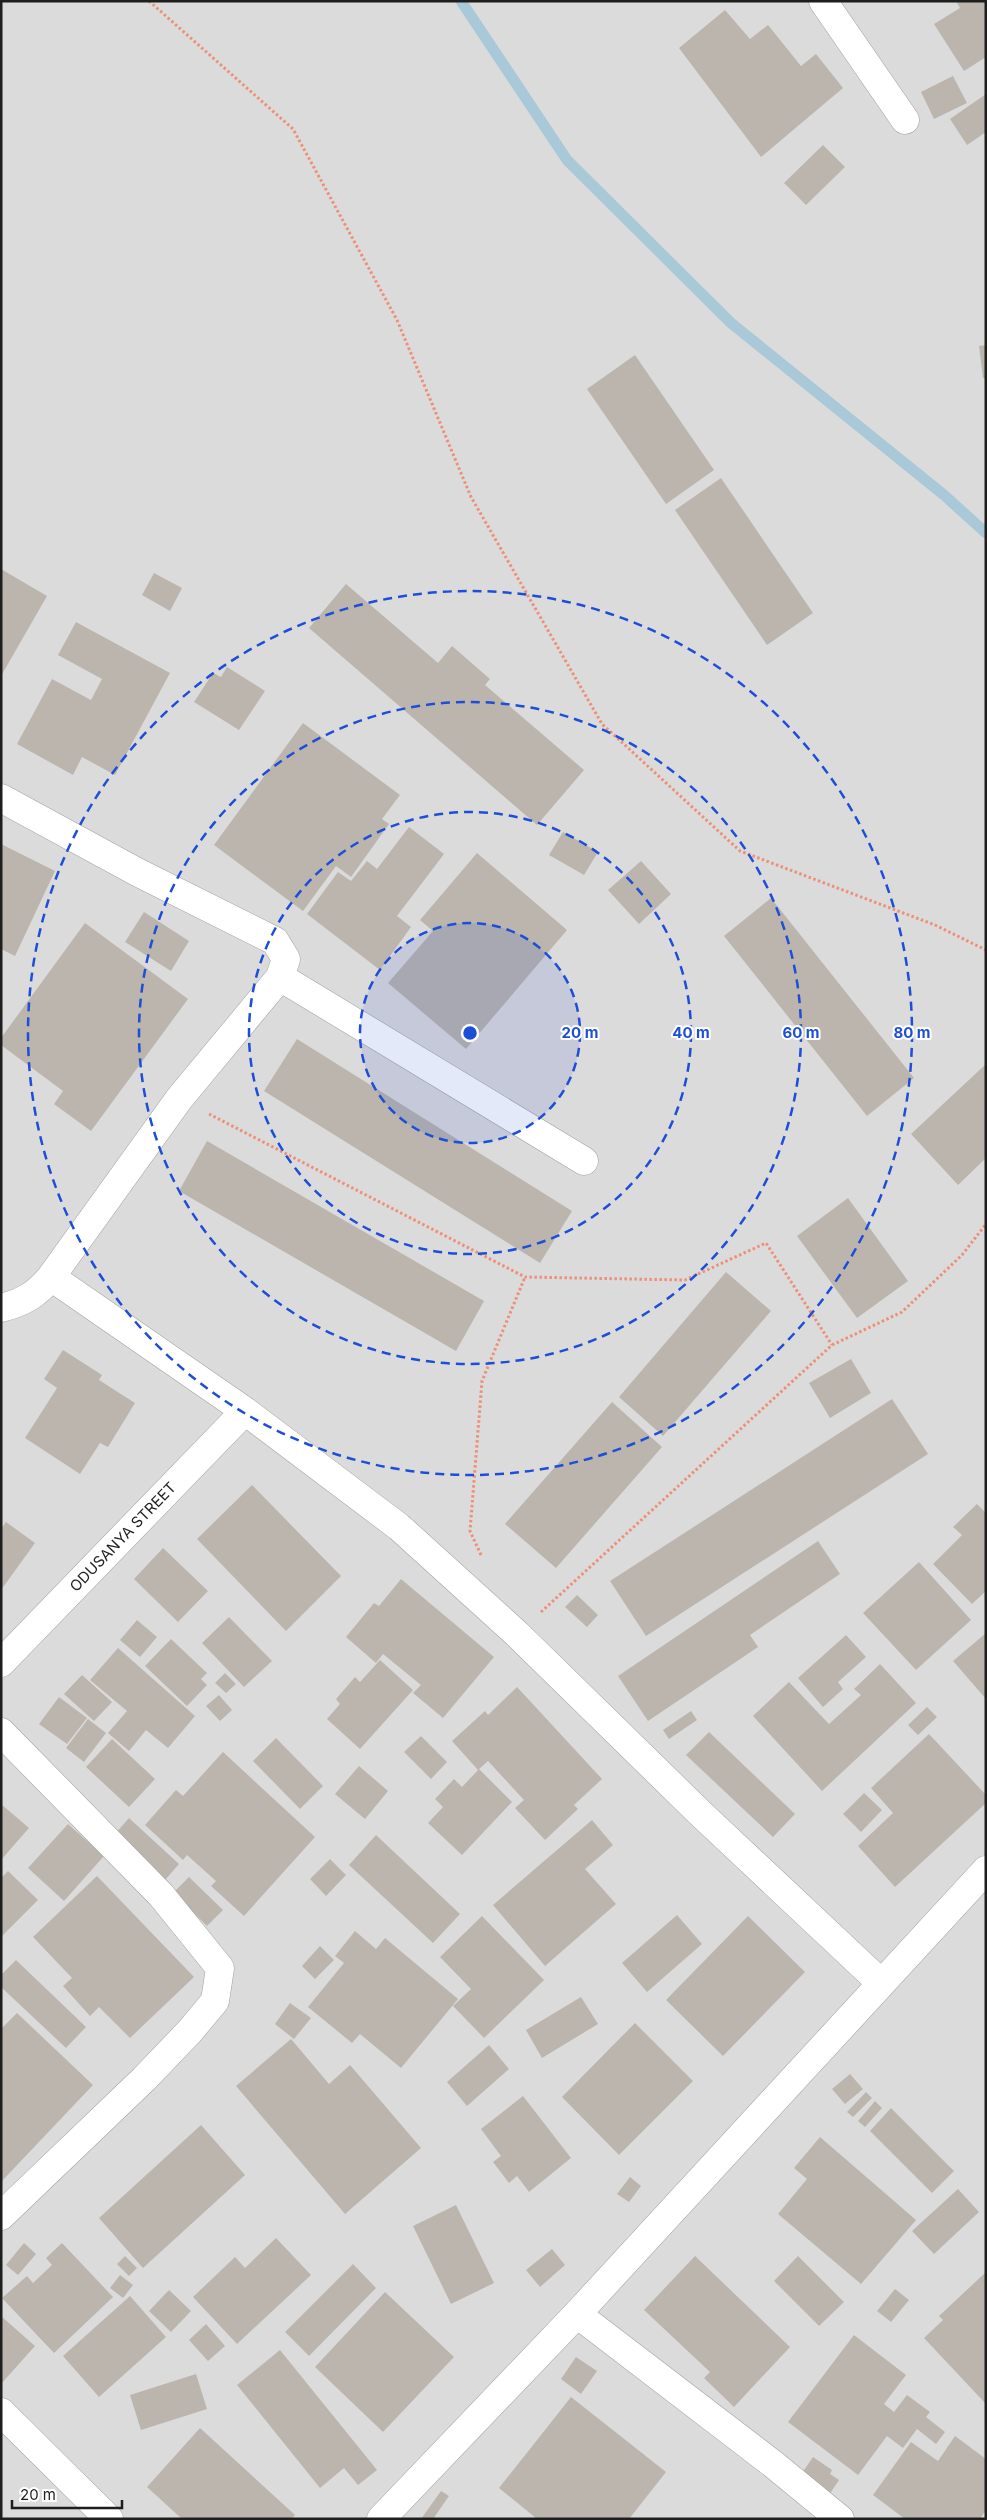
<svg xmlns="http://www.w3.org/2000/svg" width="987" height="2520" font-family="Inter,sans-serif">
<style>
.residential{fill:#dcdbdb}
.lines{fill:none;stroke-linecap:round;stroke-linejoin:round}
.stream{stroke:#a9c9d8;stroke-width:11}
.building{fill:#bbb5ae}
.minor-casing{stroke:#a2a2a2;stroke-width:29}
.path{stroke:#ee8f77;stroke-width:3;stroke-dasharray:2.5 2.5;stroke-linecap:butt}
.minor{stroke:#fff;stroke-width:28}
.ring{fill:none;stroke:#1d4ed8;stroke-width:2.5;stroke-dasharray:9 6}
.labels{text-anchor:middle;stroke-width:4;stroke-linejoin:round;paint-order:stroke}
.street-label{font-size:15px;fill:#1e1e1e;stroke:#fff}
.centre{fill:#1d4ed8;stroke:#fff;stroke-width:2.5}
.ring-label{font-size:15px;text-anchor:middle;font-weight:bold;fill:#1d4ed8;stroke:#fff;stroke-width:4;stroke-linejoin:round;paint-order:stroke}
</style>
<rect width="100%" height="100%" fill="#eeece5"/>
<path class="residential" d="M1,1H986V2519H1Z"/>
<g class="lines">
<path class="stream" d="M461,1L567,160L731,323L944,495L986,533"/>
</g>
<path class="building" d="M956,1H986V57L964,71L934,24L960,8Z
M725,10L750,39L768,25L801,66L816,54L843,88L761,157L679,48Z
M953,76L967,103L934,119L921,92Z
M986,94V132L967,145L950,119Z
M823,145L845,167L806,205L784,183Z
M986,345V378H983L979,346Z
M635,355L714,470L666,504L587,389Z
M721,478L813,613L767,645L675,510Z
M1,569L47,596L1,676Z
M154,573L182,588L170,611L142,595Z
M346,584L438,663L452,646L490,679L485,685L584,770L537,825L309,628Z
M76,622L170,673L115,775L82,757L73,775L17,744L52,679L91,700L102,679L58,655Z
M227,667L265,691L239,730L194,702L213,673L221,677Z
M303,723L400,795L382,819L389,824L351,877L336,866L303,911L214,845Z
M409,827L444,854L397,916L411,927L380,970L307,914L338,872L351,881L367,861L377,869Z
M563,832L598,852L584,875L549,855Z
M1,844L55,871L15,956L1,949Z
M477,853L567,930L466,1049L388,983L433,931L420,920Z
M641,861L671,894L639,924L608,890Z
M771,898L914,1078L867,1116L724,936Z
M144,912L189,941L171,971L125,942Z
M85,923L188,999L91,1131L54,1104L63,1091L1,1045V1038Z
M297,1039L572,1211L540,1263L264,1091Z
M986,1064V1158L958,1185L911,1134Z
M207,1141L484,1301L456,1351L179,1191Z
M848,1198L908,1281L857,1318L797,1236Z
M726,1272L771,1311L663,1436L619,1397Z
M63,1350L102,1375L99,1380L135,1403L108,1447L100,1443L80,1474L25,1438L57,1388L44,1379Z
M851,1359L871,1393L830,1418L809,1383Z
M892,1399L928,1454L646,1636L610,1581Z
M612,1402L662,1447L556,1568L505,1524Z
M252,1485L341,1576L286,1631L197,1539Z
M977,1504L986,1513V1591L972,1604L933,1564L962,1535L953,1527Z
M6,1522L35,1543L1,1590V1529Z
M818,1541L840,1574L750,1635L758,1647L648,1721L618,1676Z
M163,1548L208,1591L178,1622L134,1579Z
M919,1562L971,1620L916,1670L863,1613Z
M401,1579L494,1657L443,1718L413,1693L421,1685L383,1654L376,1663L346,1637L374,1603L379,1606Z
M577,1595L598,1615L587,1627L565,1607Z
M229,1617L272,1661L244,1687L202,1643Z
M137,1620L157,1637L140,1657L120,1640Z
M986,1633V1699L953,1661Z
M846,1635L866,1657L838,1682L843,1689L823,1707L798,1678Z
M171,1639L207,1673L201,1679L207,1685L187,1706L145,1666Z
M118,1648L195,1716L168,1748L146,1730L129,1751L108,1733L127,1711L90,1680Z
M380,1660L413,1690L360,1749L327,1719L340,1704L336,1699L355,1677L360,1682Z
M880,1664L916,1703L822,1791L753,1716L789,1682L829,1724L861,1695L854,1689Z
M225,1673L236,1684L226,1693L215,1683Z
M82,1675L112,1702L94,1721L64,1694Z
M517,1687L602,1779L574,1805L578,1809L545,1840L515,1808L524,1800L488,1761L478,1770L452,1741L485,1711L488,1715Z
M219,1695L232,1710L220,1721L206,1706Z
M59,1697L87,1718L67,1744L39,1724Z
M927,1707L937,1717L918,1735L908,1725Z
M691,1711L697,1720L669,1739L663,1730Z
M88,1719L106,1733L84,1762L66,1748Z
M709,1732L795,1814L773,1837L686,1755Z
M929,1734L986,1795V1803L895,1887L858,1846L893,1813L871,1788Z
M421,1736L447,1762L431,1779L404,1752Z
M276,1738L323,1786L300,1809L253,1761Z
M112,1739L155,1779L129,1807L86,1767Z
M223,1752L315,1837L244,1916L211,1886L216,1881L187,1855L183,1860L145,1825L176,1790L183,1796Z
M359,1766L388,1791L365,1819L335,1794Z
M479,1769L512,1802L462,1855L428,1823L443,1807L435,1799L454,1779L462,1787Z
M864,1793L882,1810L861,1832L843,1814Z
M1,1804L29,1828L1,1860Z
M129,1818L179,1864L165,1880L115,1834Z
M592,1820L613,1845L585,1869L616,1904L545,1966L493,1905Z
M68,1824L104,1856L64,1901L28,1868Z
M376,1835L460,1914L433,1943L349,1865Z
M330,1859L346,1875L326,1896L310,1879Z
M8,1871L38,1900L1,1937V1878Z
M97,1876L194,1977L130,2038L99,2007L90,2016L63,1986L72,1978L33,1937Z
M189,1877L223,1910L207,1926L173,1893Z
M677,1915L702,1944L647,1992L622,1963Z
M482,1916L544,1980L484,2038L453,2006L471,1989L440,1957Z
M748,1916L805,1972L723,2056L666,2000Z
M355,1931L376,1949L385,1938L458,1999L401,2068L360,2034L352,2043L308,2007L344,1963L335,1956Z
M320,1946L334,1960L315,1979L302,1966Z
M16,1960L86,2027L66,2048L1,1987V1975Z
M581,1997L598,2024L542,2058L526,2030Z
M290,2003L311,2018L294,2039L275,2024Z
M17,2013L93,2085L1,2182V2029Z
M635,2023L693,2081L619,2155L562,2097Z
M291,2039L329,2084L350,2065L421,2148L345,2214L236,2086Z
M489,2045L509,2069L467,2106L447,2082Z
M850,2074L863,2089L845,2104L832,2089Z
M866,2092L872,2098L853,2117L847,2112Z
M523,2096L571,2158L529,2192L517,2176L509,2183L493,2162L501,2156L481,2129Z
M875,2101L882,2108L865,2127L858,2121Z
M891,2108L954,2171L932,2193L870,2131Z
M201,2125L245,2175L143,2268L99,2218Z
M820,2137L916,2220L861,2284L778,2214L807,2179L794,2168Z
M630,2177L641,2186L629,2202L617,2194Z
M958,2189L979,2212L934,2254L912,2231Z
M456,2205L494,2283L451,2304L413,2226Z
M276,2238L311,2275L237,2344L193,2297L235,2257L245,2268Z
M24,2243L36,2254L18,2275L6,2265Z
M62,2243L113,2297L54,2353L2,2298L27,2276L33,2283L52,2265L46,2258Z
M552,2249L565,2265L540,2287L526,2270Z
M125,2256L137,2268L129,2276L117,2264Z
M695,2256L790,2347L734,2407L704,2378L710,2372L644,2310Z
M798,2256L844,2302L819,2326L774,2281Z
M353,2264L376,2288L309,2356L285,2332Z
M986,2272V2404L924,2338L943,2320L939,2316Z
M120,2275L133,2285L123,2298L110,2288Z
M895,2289L909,2300L891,2322L877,2311Z
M169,2290L191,2311L171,2332L149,2311Z
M385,2292L454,2357L383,2432L315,2367Z
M130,2296L166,2337L99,2397L63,2356Z
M1,2316L35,2346L1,2384Z
M206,2324L225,2346L208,2361L189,2340Z
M854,2335L906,2375L884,2404L894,2412L907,2395L930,2412L926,2417L945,2432L936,2444L917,2429L903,2448L887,2436L858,2475L788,2422Z
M280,2350L377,2470L358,2485L344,2468L320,2488L237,2385Z
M576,2357L597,2371L581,2394L561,2379Z
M196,2374L207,2409L141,2430L130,2395Z
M571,2397L666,2472L629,2519H537L499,2488Z
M200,2428L295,2515L292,2519H182L147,2487Z
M955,2436L986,2459V2510L980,2519H905L873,2495L911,2442L938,2461Z
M813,2457L832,2470L830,2474L839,2480L829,2495L800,2476Z
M441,2491L449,2496L433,2519H421Z"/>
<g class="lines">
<defs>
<path id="minor" d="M823,1L905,120
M1,798L137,872L275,941L286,959L280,977L179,1099L51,1277
M280,977L584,1161
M1,1308C24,1302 36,1295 51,1277L245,1411L399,1527L517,1634L700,1813L881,1983
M1,1663L245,1411
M1,1732L161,1895L220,1968L215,2001L190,2031L144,2079L1,2216
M577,2314L773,2464L840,2519
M1,2412L109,2519
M381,2519L577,2314L986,1870"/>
</defs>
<use href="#minor" class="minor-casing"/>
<path class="path" d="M149,1L293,129L397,320L471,497L602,724L740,851L935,925L986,950
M209,1114L525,1277L685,1280L766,1243L832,1345
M481,1555L470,1531L482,1381L525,1277
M541,1612L832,1345L902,1312L962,1255L986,1224"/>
<use href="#minor" class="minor"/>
</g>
<circle cx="470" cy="1033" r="110" fill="#1d4ed8" fill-opacity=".12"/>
<g class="ring">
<circle cx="470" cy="1033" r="110"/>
<circle cx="470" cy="1033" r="221"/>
<circle cx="470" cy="1033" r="331"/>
<circle cx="470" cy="1033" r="442"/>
</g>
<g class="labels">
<g class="street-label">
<text transform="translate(123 1537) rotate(-46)" y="5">ODUSANYA STREET</text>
</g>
</g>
<circle cx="470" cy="1033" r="8" class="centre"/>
<g class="ring-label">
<text x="580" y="1038">20 m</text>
<text x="691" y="1038">40 m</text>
<text x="801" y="1038">60 m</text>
<text x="912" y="1038">80 m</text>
</g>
<rect width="987" height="2520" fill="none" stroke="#1e1e1e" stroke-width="5"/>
<path d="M12 2500v8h110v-8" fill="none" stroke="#1e1e1e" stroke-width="2.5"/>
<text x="20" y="2500" font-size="15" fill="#1e1e1e" stroke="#ffffff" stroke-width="4" paint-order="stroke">20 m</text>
</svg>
